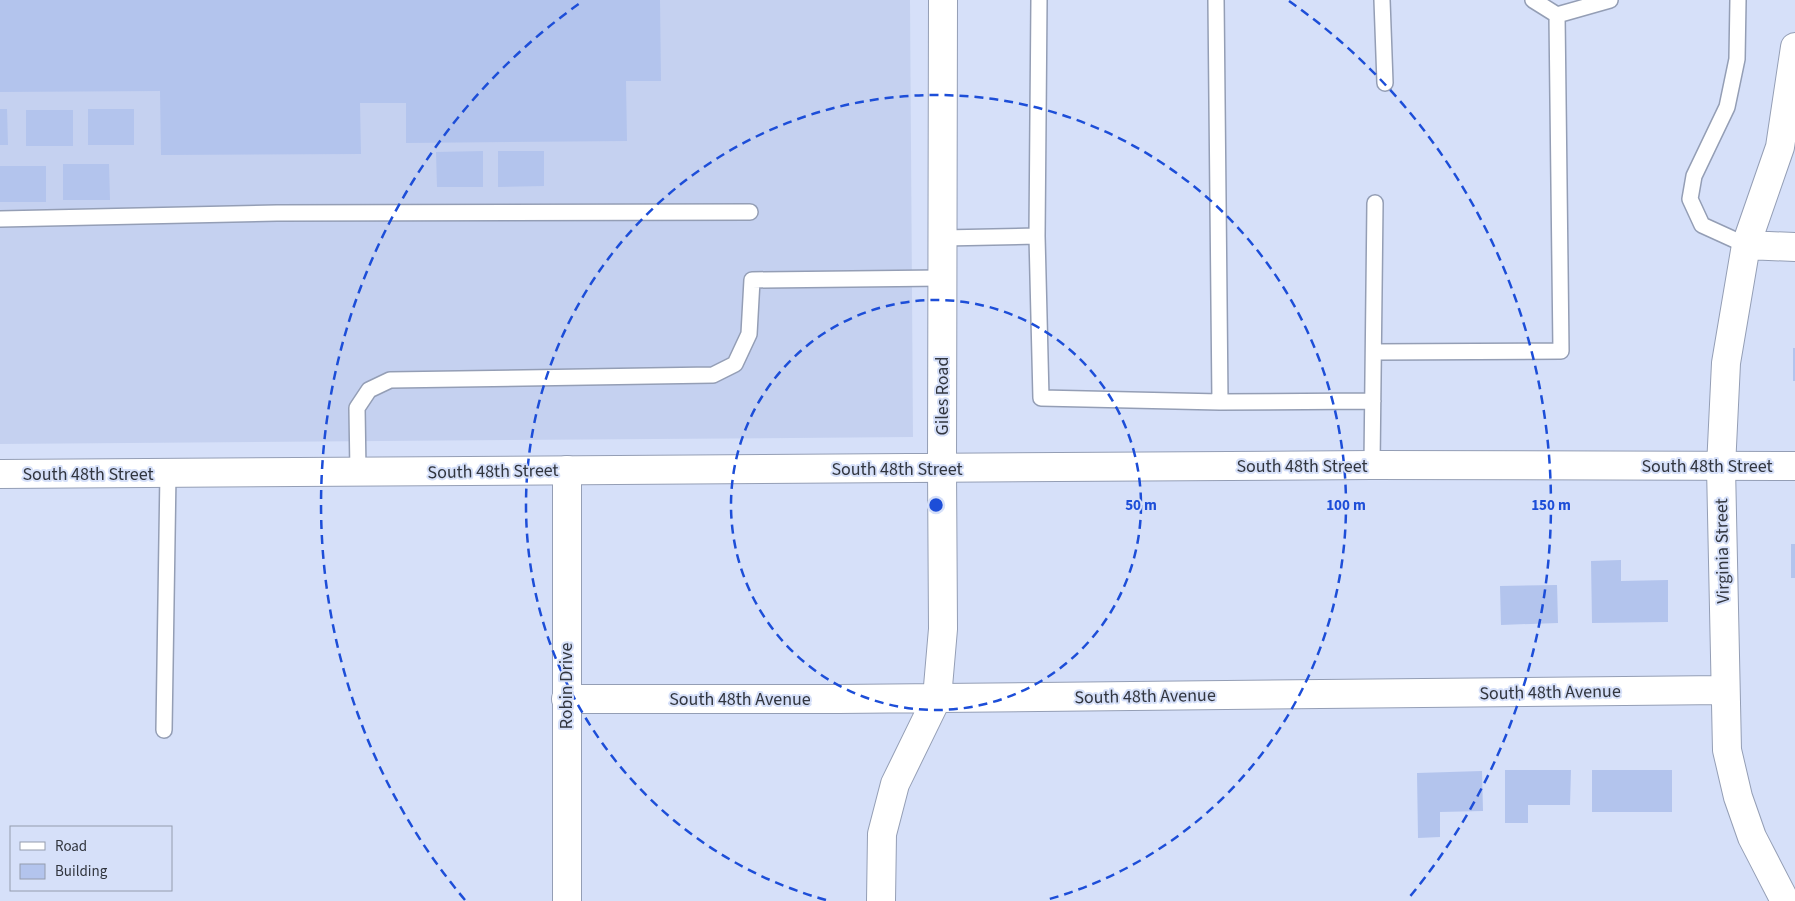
<svg xmlns="http://www.w3.org/2000/svg" width="1795" height="901" font-family="'Source Sans 3',sans-serif">
<style>
.built{fill:#c5d1f0}
.building{fill:#b3c4ed}
.lines{fill:none;stroke-linecap:round;stroke-linejoin:round}
.service-casing{stroke:#949eb5;stroke-width:18}
.minor-casing{stroke:#949eb5;stroke-width:30}
.tertiary-casing{stroke:#949eb5;stroke-width:30}
.service{stroke:#fff;stroke-width:15}
.minor{stroke:#fff;stroke-width:28}
.tertiary{stroke:#fff;stroke-width:28}
.ring{fill:none;stroke:#1d4ed8;stroke-width:2.5;stroke-dasharray:9 6}
.labels{text-anchor:middle;stroke-width:4;stroke-linejoin:round;paint-order:stroke}
.street-label{font-size:18px;fill:#31353e;stroke:#d6e0f9}
.centre{fill:#1d4ed8;stroke:#d6e0f9;stroke-width:2.5}
.ring-label{font-size:15px;text-anchor:middle;font-weight:bold;fill:#1d4ed8;stroke:#d6e0f9;stroke-width:4;stroke-linejoin:round;paint-order:stroke}
</style>
<rect width="100%" height="100%" fill="#d6e0f9"/>
<path class="built" d="M0,0H910L913,437L0,444Z"/>
<path class="building" d="M0,0H660L661,81H626L627,141L406,143V103H360L361,154L161,155L160,91L0,92Z
M0,109H7L8,145H0Z
M88,109H134V145H88Z
M26,110H73V146H26Z
M483,151V187H437L436,152Z
M498,151H544V186L498,187Z
M63,164H109L110,200H63Z
M0,166H46V202H0Z
M1793,348H1795V381H1793Z
M1791,544H1795V578H1791Z
M1621,560V581L1668,580V622L1592,623L1591,561Z
M1557,585L1558,623L1501,625L1500,586Z
M1505,770H1571L1570,805H1528V823H1505Z
M1592,770H1672V812H1592Z
M1482,771L1483,811L1440,812V837L1418,838L1417,773Z"/>
<g class="lines">
<defs>
<path id="service" d="M1039,0L1037,236L1041,398L1220,402L1373,401
M1216,0L1220,402
M1382,0L1385,83
M1533,0L1557,15L1610,0
M1738,0L1737,59L1727,107L1694,176L1690,199L1702,225L1746,245
M0,219L277,213L750,212
M943,238L1037,236
M1375,352L1561,351L1557,15
M1372,465L1375,203
M358,472L357,408L369,390L390,380L713,375L735,364L749,334L752,280L942,278
M164,730L168,473"/>
<path id="minor" d="M1746,245L1795,247
M567,470V901
M566,699H838L1724,690
M881,901L882,834L895,784L937,698L943,629L942,468
M1785,901L1752,837L1738,797L1727,750L1721,467L1726,363L1746,245L1780,147L1795,47"/>
<path id="tertiary" d="M942,468L943,0
M0,474L1372,465L1795,466"/>
</defs>
<use href="#service" class="service-casing"/>
<use href="#minor" class="minor-casing"/>
<use href="#tertiary" class="tertiary-casing"/>
<use href="#service" class="service"/>
<use href="#minor" class="minor"/>
<use href="#tertiary" class="tertiary"/>
</g>
<g class="ring">
<circle cx="936" cy="505" r="205"/>
<path d="M826 900A410 410 0 1 1 1046 900"/>
<path d="M465 900A615 615 0 0 1 583 1M1289 1A615 615 0 0 1 1407 900"/>
</g>
<g class="labels">
<g class="street-label">
<text transform="translate(942 396) rotate(-90)" y="6">Giles Road</text>
<text x="1302" y="472">South 48th Street</text>
<text x="1707" y="472">South 48th Street</text>
<text x="897" y="475">South 48th Street</text>
<text transform="translate(493 471) rotate(-1)" y="6">South 48th Street</text>
<text x="88" y="480">South 48th Street</text>
<text transform="translate(1722 551) rotate(-91)" y="6">Virginia Street</text>
<text transform="translate(566 686) rotate(-90)" y="6">Robin Drive</text>
<text transform="translate(1550 692) rotate(-1)" y="6">South 48th Avenue</text>
<text transform="translate(1145 696) rotate(-1)" y="6">South 48th Avenue</text>
<text x="740" y="705">South 48th Avenue</text>
</g>
</g>
<circle cx="936" cy="505" r="8" class="centre"/>
<g class="ring-label">
<text x="1141" y="510">50 m</text>
<text x="1346" y="510">100 m</text>
<text x="1551" y="510">150 m</text>
</g>
<rect x="10" y="826" width="162" height="65" fill="#d6e0f9" stroke="#949cae"/>
<rect x="20" y="842" width="25" height="8" fill="#ffffff" stroke="#949cae"/>
<text x="55" y="851" font-size="15" fill="#31353e">Road</text>
<rect x="20" y="864" width="25" height="15" fill="#b3c4ed" stroke="#949cae"/>
<text x="55" y="876" font-size="15" fill="#31353e">Building</text>
</svg>
